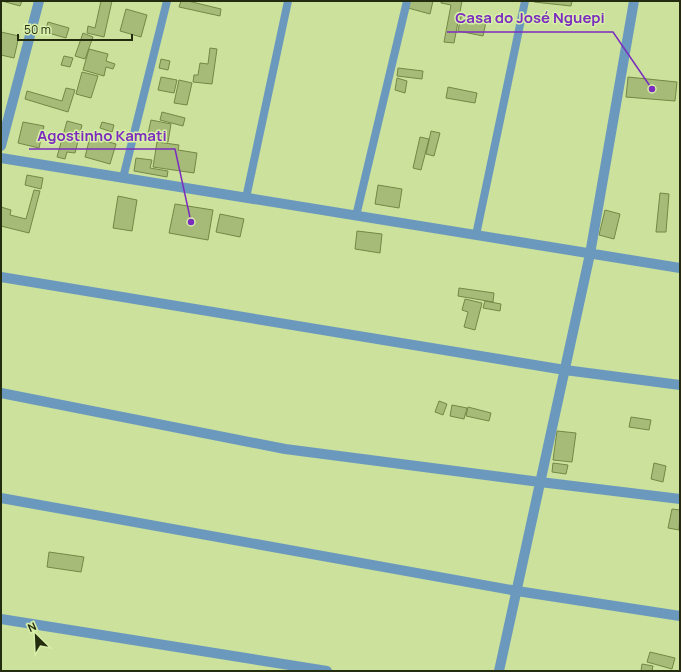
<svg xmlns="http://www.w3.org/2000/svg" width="681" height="672" font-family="Manrope,sans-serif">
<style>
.building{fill:#a6bb78;stroke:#748846}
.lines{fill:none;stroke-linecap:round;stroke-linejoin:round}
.lane{stroke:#6b99be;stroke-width:8}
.street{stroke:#6b99be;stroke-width:10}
.leader{fill:none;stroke:#7b2cbf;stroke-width:1.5}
.callout-dot{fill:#7b2cbf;stroke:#d8efa9;stroke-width:1.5}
.callout-label{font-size:15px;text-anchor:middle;font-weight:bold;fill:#7b2cbf;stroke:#d8efa9;stroke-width:3;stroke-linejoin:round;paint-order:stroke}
</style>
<rect width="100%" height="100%" fill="#cbe19c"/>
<path class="building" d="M2,1H22L20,6Z
M101,1H112L104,37L87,33L88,26L95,28Z
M181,1H188L221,9L220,16L179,7Z
M410,1H433L430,14L408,8Z
M441,1H462L454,43L444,42L451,5L441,3Z
M534,1H572L571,6L534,2Z
M126,9L147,15L141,37L120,31Z
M461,16L486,22L483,36L458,31Z
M48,22L69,28L66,38L45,32Z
M1,32L19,36L14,58L1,55Z
M83,33L93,37L85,59L75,56Z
M210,48L217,49L212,84L193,82L194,75H198L200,63L208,64Z
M89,49L108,54L106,61L115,64L113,69L106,67L104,76L83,70Z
M64,56L73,58L70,67L61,65Z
M161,59L170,61L168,70L159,68Z
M398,68L423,71L422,79L397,76Z
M82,72L98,76L91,98L76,94Z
M161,77L177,80L174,93L158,90Z
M628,77L677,82L675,101L626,97Z
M397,78L407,81L405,93L395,90Z
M179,80L192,83L187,105L174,103Z
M448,87L477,93L475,103L446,98Z
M66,88L75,90L68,112L25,99L27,91L62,101Z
M162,112L185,118L183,126L160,120Z
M151,120L171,124L168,142L147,138Z
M67,121L82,125L75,153L67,152L65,159L57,157Z
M23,122L44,126L39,148L18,143Z
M102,122L114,125L112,132L100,128Z
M431,131L440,133L434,156L426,154Z
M90,137L116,144L110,164L85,157Z
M420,137L429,139L421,170L413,168Z
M157,142L179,145L178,150L197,153L194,173L153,167Z
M136,158L152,160L150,168L168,171L167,177L134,171Z
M27,175L43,178L41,189L25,185Z
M378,185L402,189L399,208L375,204Z
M34,190L40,191L29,233L1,226V207L11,210L10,215L26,219Z
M660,193L669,194L666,232H656Z
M118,196L137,200L132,231L113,228Z
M175,204L213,210L208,240L169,233Z
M605,210L620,214L614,239L599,235Z
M220,214L244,219L240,237L216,232Z
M357,231L382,234L380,253L355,249Z
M459,288L494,293L493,302L458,296Z
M465,299L482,303L475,330L464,327L468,312L462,310Z
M485,301L501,304L500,311L483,308Z
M439,401L447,404L443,415L435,412Z
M452,405L467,408L464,419L450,416Z
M468,407L491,413L489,421L466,416Z
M631,417L651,420L649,430L629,427Z
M557,431L576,433L572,462L553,460Z
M553,463L568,465L566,474L552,472Z
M654,463L666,466L663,482L651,479Z
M672,509L680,510L679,530L668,528Z
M49,552L84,557L81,572L47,567Z
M650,652L675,658L672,669L647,662Z
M642,664L653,666L652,671H641Z"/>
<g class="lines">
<path class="lane" d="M123,178L167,1
M246,198L288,1
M356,216L407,1
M476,235L525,1"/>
<path class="street" d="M1,146L39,1
M1,158L680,268
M1,277L565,370L680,385
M1,393L285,449L540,482L680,499
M1,498L517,591L680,616
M1,619L327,671
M499,671L590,254L634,1"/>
</g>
<path class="leader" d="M652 89L613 32H447M191 222L175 149H29"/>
<g class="callout-dot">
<circle cx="652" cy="89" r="4"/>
<circle cx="191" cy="222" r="4"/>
</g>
<g class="callout-label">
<text x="530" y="23">Casa do José Nguepi</text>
<text x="102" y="141">Agostinho Kamati</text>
</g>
<rect width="681" height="672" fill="none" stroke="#242c10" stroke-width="4"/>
<g transform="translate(36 636) rotate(336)" stroke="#d8efa9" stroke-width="3" paint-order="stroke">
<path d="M0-3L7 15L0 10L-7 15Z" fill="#242c10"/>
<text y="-6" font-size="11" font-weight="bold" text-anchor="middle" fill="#242c10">N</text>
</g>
<path d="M18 34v6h114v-6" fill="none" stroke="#242c10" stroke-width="2"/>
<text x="24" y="34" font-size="12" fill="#242c10" stroke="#d8efa9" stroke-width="3" paint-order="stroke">50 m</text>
</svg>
